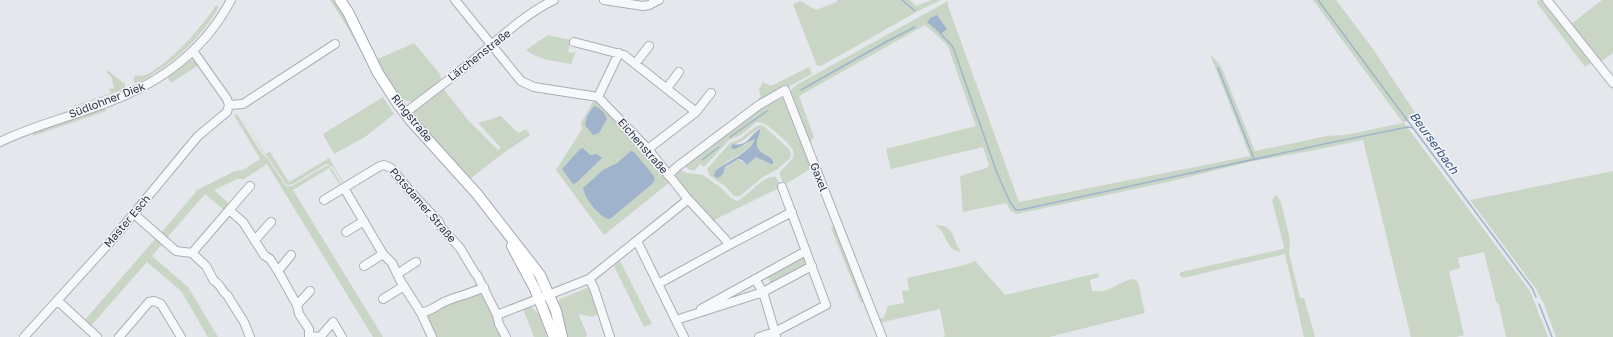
<svg xmlns="http://www.w3.org/2000/svg" width="1613" height="337" font-family="'Golos Text',sans-serif">
<style>
.green{fill:#c9d6c5;fill-rule:evenodd}
.water{fill:#9fb4cc}
.lines{fill:none;stroke-linecap:round;stroke-linejoin:round}
.stream{stroke:#9fb4cc;stroke-width:1.5}
.minor-casing{stroke:#a9aeb7;stroke-width:10}
.major-casing{stroke:#a3abb8;stroke-width:12}
.minor{stroke:#f7f8fa;stroke-width:8}
.major{stroke:#fff;stroke-width:10}
.labels{text-anchor:middle;stroke-width:3;stroke-linejoin:round;paint-order:stroke}
.street-label{font-size:11px;fill:#2b3445;stroke:#f4f6f9}
.water-label{font-size:12px;font-style:italic;fill:#34527a;stroke:#f4f6f9}
</style>
<rect width="100%" height="100%" fill="#e4e7ec"/>
<path class="green" d="M330,0H337L395,104L393,106C371,71 353,34 330,0Z
M837,0H910L916,6L932,0H941L918,11L821,66H817L793,4L801,1L816,10L837,2Z
M1313,0H1336L1373,49L1416,114L1404,123L1530,291L1548,337H1506L1499,305L1496,301L1484,252L1458,258L1460,268L1449,271L1464,335L1456,337H1411L1363,140L1315,150L1249,162L1168,182L1016,214L1011,211L1006,203L963,212L960,176L986,168L989,166L983,147L891,169L886,149L976,126L948,47L942,40L925,25L799,96L814,137L810,142L824,181L790,92L792,89L798,84L948,1V6L1019,202L1250,156L1210,54L1221,66L1255,151L1327,136L1345,135L1403,123Z
M1538,0H1542L1591,62L1613,86V90L1592,62L1585,67L1537,3Z
M1602,0H1613V53L1600,62L1571,24Z
M216,5L219,7C203,34 181,57 154,73C148,77 142,82 135,83L133,80L135,76C138,75 141,76 143,76C169,65 201,28 216,5Z
M548,35L571,40L568,52L573,53L576,51L571,64C557,61 537,60 526,50Z
M414,43L440,74L441,79L415,102L404,100L400,101L374,59L376,58L378,59Z
M191,60L195,61L200,64L171,83L168,78L169,75Z
M809,67L812,74L760,102L758,99L761,97L759,90L763,82L771,86Z
M107,70L125,84V89L74,107L73,106L111,93L109,89L114,88L111,76L107,73Z
M442,87L468,120L498,150L501,148L478,123L501,116L518,133L526,129L530,135L502,154L470,179L413,117V110Z
M383,97L394,114L365,137L334,154L323,134Z
M780,98L784,99L809,163L810,169L784,185L779,173L792,159C794,156 794,154 793,150C790,144 769,125 762,123C761,122 757,122 756,122L741,135L729,140L704,167L700,164L694,171L684,167L683,165L732,126Z
M594,100L602,106L670,182L604,235L556,170L582,129L581,123Z
M104,108L106,111L33,136V131Z
M239,112L265,154L270,152L289,182L329,158L344,183H343L333,167L326,164L295,183L289,185L286,184L269,159L263,152Z
M237,114L260,151L268,159L286,186H292L326,166H329L332,169L341,184L340,185L329,168L293,190L383,337H373L267,164L244,179H237L214,190L230,205L225,211L205,194L165,240L159,235L196,192L195,191L235,171L243,170L260,159L234,115Z
M761,125L765,127L789,149L791,154L790,158L778,169L763,177L740,196H734L725,186L710,176L707,169L730,143L740,139L755,127ZM760,129C761,135 756,139 757,145C758,156 769,154 775,162L774,163L756,157L747,165C734,155 734,161 723,170C722,172 717,172 714,173C725,159 747,156 755,139L745,145L731,146V145C743,144 750,132 760,129Z
M679,169L687,173L703,175L721,188L731,198L737,201C749,196 763,174 776,177L781,187L716,219L714,222L680,184L676,175Z
M1613,171V337H1556L1544,304L1536,289L1470,200Z
M1276,195L1281,202L1290,240L1289,253L1300,298H1304L1315,337H1304L1285,254L1183,278L1179,275L1181,272L1283,249L1284,247L1272,200Z
M935,225C955,224 952,240 961,252C945,251 947,231 935,225Z
M835,226L865,300L861,303L831,228Z
M156,238L162,244L152,256L188,287L218,337H208L181,291L147,262L90,327L83,322Z
M804,255L808,265L771,285L767,275Z
M620,261L652,324L644,327L614,266Z
M975,261L1005,295L1098,273L1099,277L1090,280L1092,291C1111,294 1117,281 1134,279L1138,282L1145,313L1049,337H943L945,336L940,309L879,323L878,319L884,317L888,306L904,303L902,291L909,290L907,278L965,265Z
M589,287L598,313L593,317L578,314L587,334L586,337H564L558,306L560,299Z
M479,292L484,294L502,333L500,337H434L425,316L426,313Z
M530,305L537,313H539L547,337H534L523,309L516,312L515,309Z"/>
<path class="water" d="M937,15L947,29L941,34L927,22L930,18Z
M594,106C600,107 606,114 607,119L599,133L593,135L585,125L587,116Z
M760,129C761,134 756,139 757,145C759,156 772,154 774,163L771,164L756,157L747,165L742,160L738,159L725,167L723,174L718,178L715,177L714,175L715,171C727,161 749,154 755,139L735,149L731,148L732,144C749,147 748,136 760,129Z
M583,148L590,155L597,154L602,158L576,183L573,184L562,169L580,149Z
M631,151L634,152L654,176L655,180L652,184L610,219C600,219 584,197 583,188L603,170L617,163Z"/>
<g class="lines">
<path class="stream" d="M902,0L915,11
M1318,0L1532,288L1536,297
M940,33L953,47L997,173L1010,202L1016,210H1020L1329,143L1408,127L1413,128
M1218,68L1254,159
M801,90L884,43L915,27
M730,137L767,111
M702,160L719,147
M1539,304L1552,337"/>
<defs>
<path id="minor" d="M455,0L521,81L534,87L598,97L648,149L687,198L685,202L589,279L497,315
M604,0L643,6L649,5L659,0
M1547,0L1613,83
M574,42L624,55L696,112
M193,51L227,99L229,105
M635,64L649,46
M667,88L679,72
M598,97L619,53
M405,113C427,96 449,80 471,62C497,41 523,15 554,0
M0,142C30,127 63,119 95,107C154,87 201,56 231,0
M648,149L696,112L711,93
M668,175L678,166L759,105L785,90L882,337
M344,188L383,254L392,263L400,280L421,313L432,337
M324,200L380,166L384,165L391,168L410,191L439,222L441,227L460,248L475,273L477,275L497,315L499,324L506,337
M229,210L250,186
M134,214L176,251L192,253L206,266L214,281C220,283 222,292 227,295L244,322L250,337
M346,232L364,221
M255,240L271,222
M637,241L684,337
M729,245L792,212
M192,253L229,210L243,222L264,255L270,259L278,271L297,305L299,314L309,329V337
M364,266L383,254
M278,271L291,255
M397,274L416,262
M589,279L594,288L610,337
M755,279L763,292L776,336
M658,284L729,245L725,239L687,198
M383,299L404,286
M58,301L97,337
M297,305L310,291
M701,309L806,251
M421,313C431,311 436,306 444,302C457,296 471,294 484,287
M676,320L763,292L812,266
M309,336L320,337L333,322L342,337
M24,337L112,240L198,136L227,112L229,105L243,104L335,44
M119,337L149,302L154,301L161,304L181,337
M759,337L775,332L826,305L782,187"/>
<path id="major" d="M340,0L348,12L378,73L398,104L412,122L477,194L540,275L556,311L562,337
M512,246L535,289L554,337"/>
</defs>
<use href="#minor" class="minor-casing"/>
<use href="#major" class="major-casing"/>
<use href="#minor" class="minor"/>
<use href="#major" class="major"/>
</g>
<g class="labels">
<g class="street-label">
<text transform="translate(479 55) rotate(-38)" y="4">Lärchenstraße</text>
<text transform="translate(107 100) rotate(-21)" y="4">Südlohner Diek</text>
<text transform="translate(412 118) rotate(51)" y="4">Ringstraße</text>
<text transform="translate(643 146) rotate(49)" y="4">Eichenstraße</text>
<text transform="translate(819 177) rotate(69)" y="4">Gaxel</text>
<text transform="translate(423 205) rotate(49)" y="4">Potsdamer Straße</text>
<text transform="translate(127 221) rotate(-50)" y="4">Master Esch</text>
</g>
<g class="water-label">
<text transform="translate(1434 143) rotate(54)" y="4">Beurserbach</text>
</g>
</g>
</svg>
